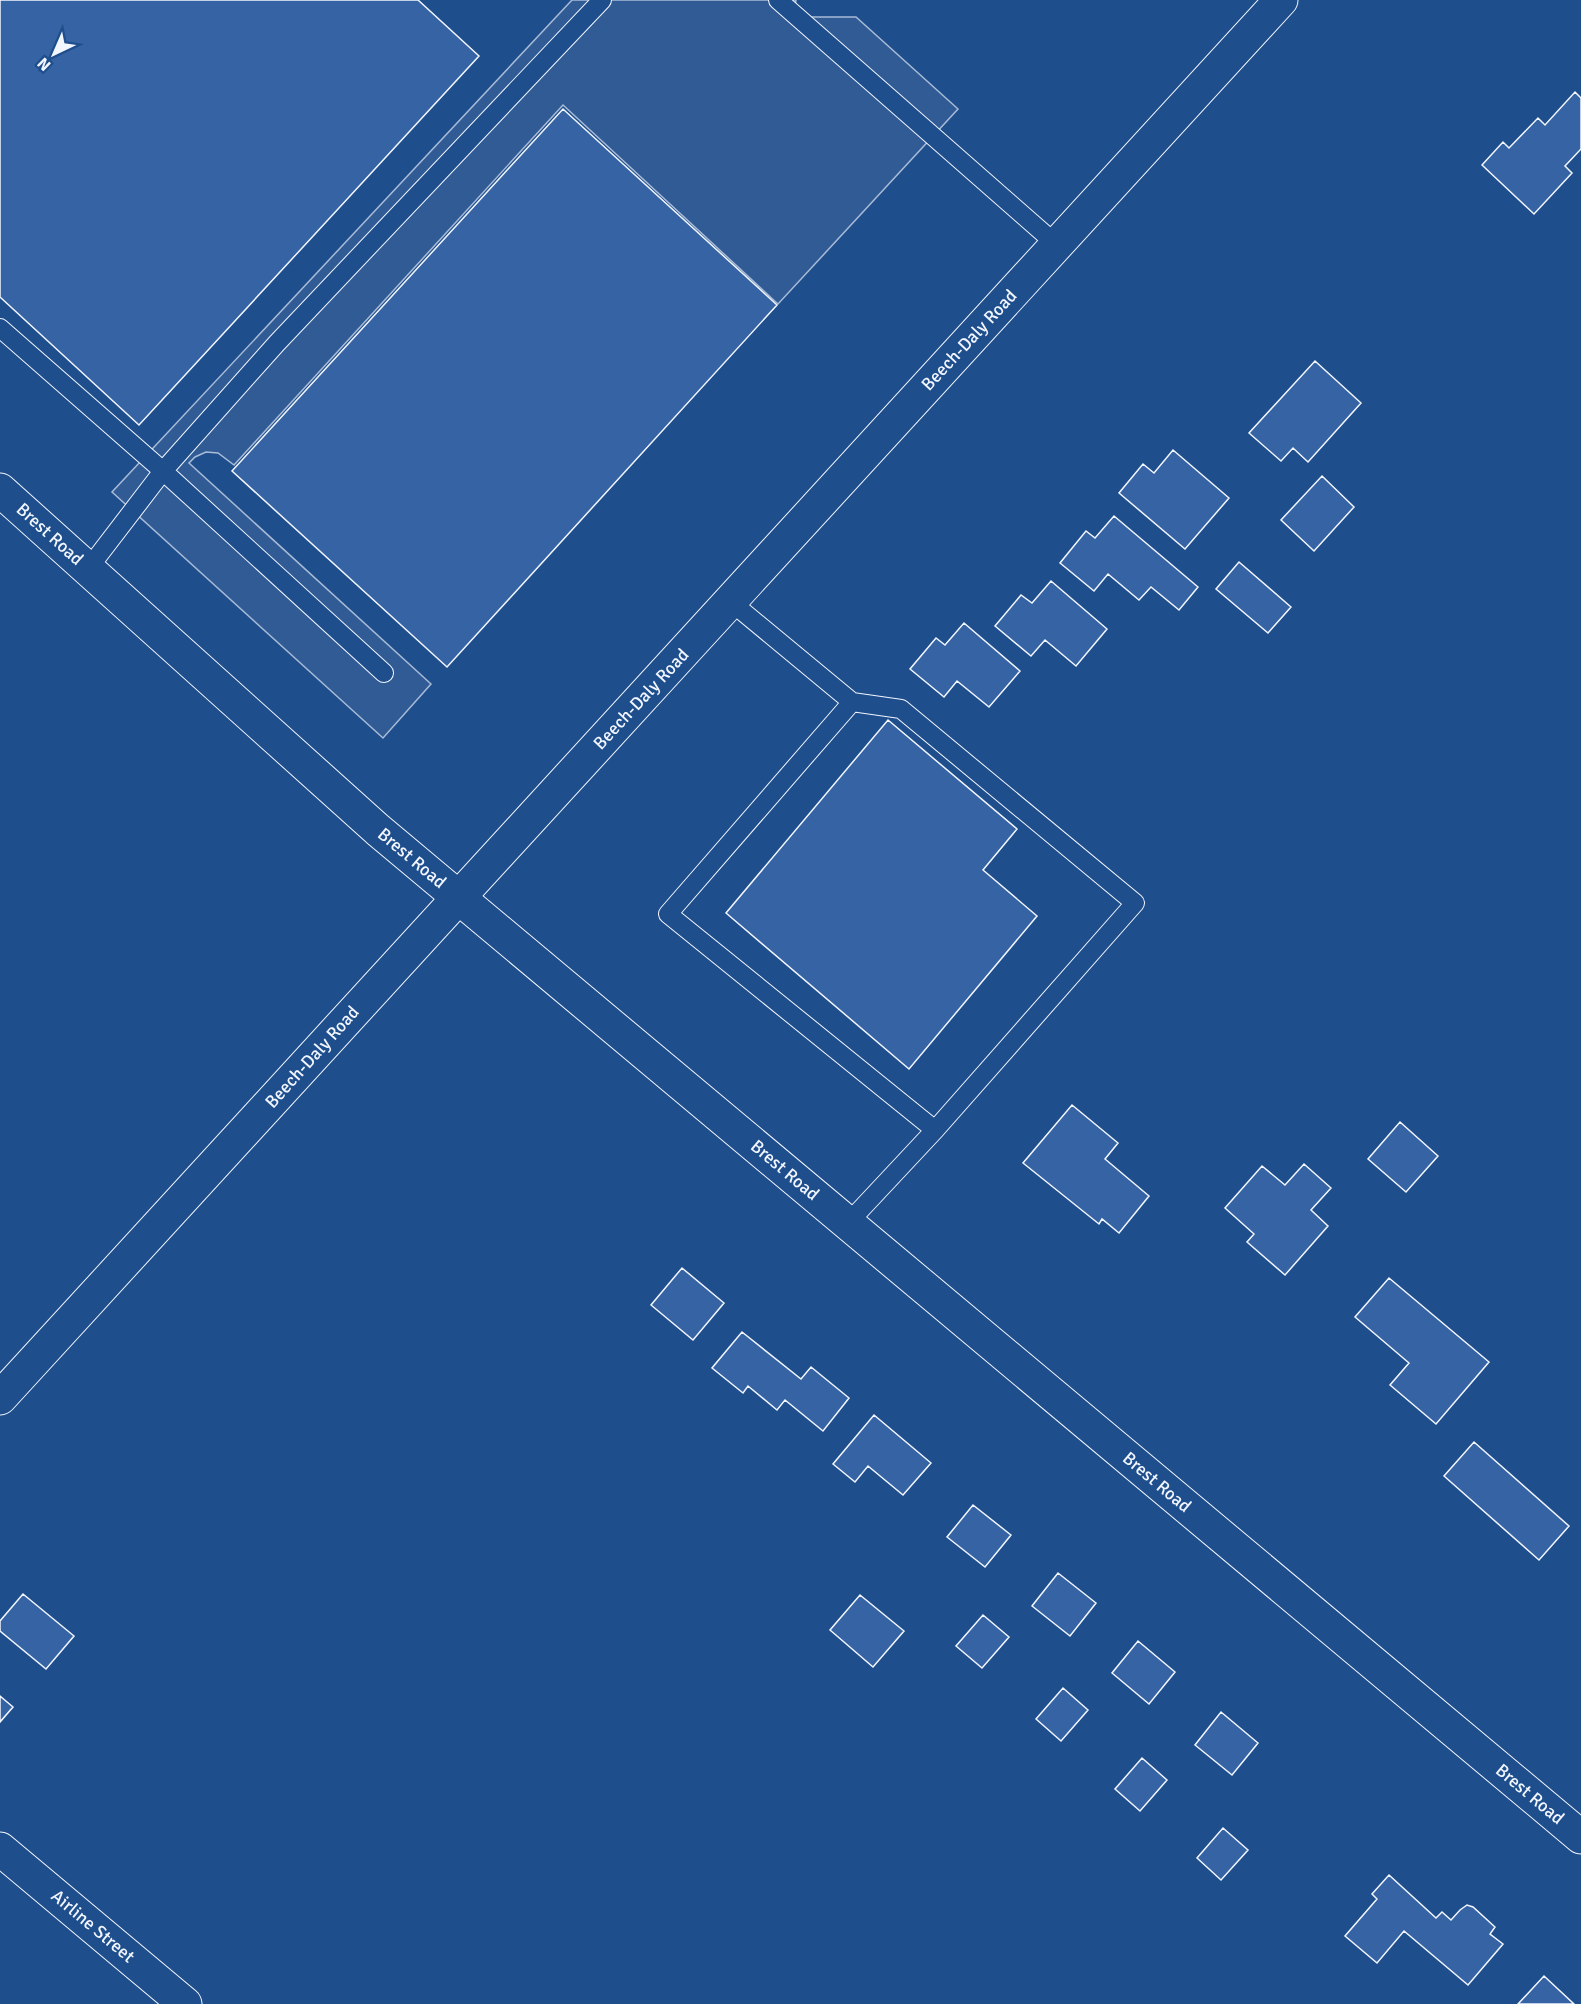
<svg xmlns="http://www.w3.org/2000/svg" width="1581" height="2004" font-family="Signika,sans-serif">
<style>
.built{fill:#305b95;stroke:#a8bbd7;stroke-width:1.5}
.building{fill:#3563a3;stroke:#f2f6ff;stroke-width:1.5}
.lines{fill:none;stroke-linecap:round;stroke-linejoin:round}
.service-casing{stroke:#f2f6ff;stroke-width:20}
.minor-casing{stroke:#f2f6ff;stroke-width:35}
.tertiary-casing{stroke:#f2f6ff;stroke-width:35}
.service{stroke:#1f4e8c;stroke-width:18}
.minor{stroke:#1f4e8c;stroke-width:33}
.tertiary{stroke:#1f4e8c;stroke-width:33}
.labels{text-anchor:middle;stroke-width:4.5;stroke-linejoin:round;paint-order:stroke}
.street-label{font-size:18px;fill:#f2f6ff;stroke:#1f4e8c}
</style>
<rect width="100%" height="100%" fill="#1f4e8c"/>
<path class="built" d="M572,0H796L795,7L806,17H856L958,109L778,304L563,105L234,465L218,453L206,452L195,457L189,463L431,684L383,738L112,492Z"/>
<path class="building" d="M0,0H418L479,56L139,425L0,297Z
M1575,92L1581,98V149L1565,166L1572,173L1534,214L1482,165L1503,142L1509,148L1538,118L1545,125Z
M563,109L777,305L447,667L232,471Z
M1315,361L1361,403L1308,462L1293,448L1281,461L1249,433Z
M1173,450L1229,498L1185,549L1119,493L1143,464L1154,473Z
M1322,476L1354,507L1314,551L1281,520Z
M1114,516L1198,587L1179,610L1151,587L1139,600L1108,574L1094,591L1060,563L1086,531L1095,538Z
M1239,562L1291,607L1268,633L1216,589Z
M1051,581L1107,629L1076,666L1045,640L1031,656L995,626L1021,595L1032,603Z
M964,623L1020,671L989,707L957,681L944,697L910,669L936,638L945,645Z
M888,720L1017,829L983,870L1037,916L909,1069L726,913Z
M1072,1105L1118,1143L1105,1159L1149,1196L1119,1233L1102,1219L1099,1224L1023,1163Z
M1400,1122L1438,1156L1406,1192L1368,1159Z
M1304,1164L1331,1188L1311,1210L1328,1226L1285,1275L1247,1242L1254,1234L1225,1208L1262,1166L1285,1185Z
M682,1268L724,1303L693,1340L651,1305Z
M1389,1278L1489,1362L1436,1424L1390,1385L1409,1363L1355,1317Z
M742,1332L801,1379L811,1367L849,1398L823,1431L785,1400L777,1410L748,1386L743,1393L712,1368Z
M874,1415L931,1463L903,1495L868,1466L855,1482L833,1464Z
M1474,1442L1569,1526L1539,1560L1444,1476Z
M973,1505L1011,1535L985,1567L947,1537Z
M1058,1573L1096,1603L1070,1636L1032,1606Z
M23,1594L74,1636L46,1669L0,1631V1621Z
M860,1595L904,1631L873,1667L830,1630Z
M983,1615L1009,1637L982,1668L956,1646Z
M1138,1641L1175,1672L1149,1704L1112,1673Z
M1063,1688L1088,1710L1061,1741L1036,1719Z
M0,1696L13,1707L0,1722Z
M1221,1712L1258,1743L1232,1775L1195,1745Z
M1142,1758L1167,1780L1140,1811L1115,1789Z
M1223,1828L1248,1850L1221,1880L1197,1858Z
M1389,1875L1436,1918L1442,1912L1451,1920L1460,1910L1467,1905L1473,1907L1495,1927L1490,1934L1503,1944L1468,1985L1404,1931L1377,1963L1345,1936L1377,1899L1372,1894Z
M1544,1976L1574,2004H1518Z"/>
<g class="lines">
<defs>
<path id="service" d="M778,0L1057,245
M0,328L163,471L277,343L602,0
M88,569L163,471L384,673
M730,601L852,702L668,914L935,1130L848,1223
M852,702L901,709L1135,903L935,1130"/>
<path id="minor" d="M0,490L378,830L1581,1837
M0,1849L185,2004"/>
<path id="tertiary" d="M0,1398L1281,0"/>
</defs>
<use href="#service" class="service-casing"/>
<use href="#minor" class="minor-casing"/>
<use href="#tertiary" class="tertiary-casing"/>
<use href="#service" class="service"/>
<use href="#minor" class="minor"/>
<use href="#tertiary" class="tertiary"/>
</g>
<g class="labels">
<g class="street-label">
<text transform="translate(969 340) rotate(-47)" y="6">Beech-Daly Road</text>
<text transform="translate(50 534) rotate(42)" y="6">Brest Road</text>
<text transform="translate(641 699) rotate(-47)" y="6">Beech-Daly Road</text>
<text transform="translate(412 858) rotate(40)" y="6">Brest Road</text>
<text transform="translate(312 1057) rotate(-48)" y="6">Beech-Daly Road</text>
<text transform="translate(785 1170) rotate(40)" y="6">Brest Road</text>
<text transform="translate(1157 1482) rotate(40)" y="6">Brest Road</text>
<text transform="translate(1530 1794) rotate(40)" y="6">Brest Road</text>
<text transform="translate(93 1926) rotate(40)" y="6">Airline Street</text>
</g>
</g>
<g transform="translate(54 54) rotate(224)" stroke="#1f4e8c" stroke-width="4.5" paint-order="stroke">
<path d="M0-4.5L10 22L0 15L-10 22Z" fill="#f2f6ff"/>
<text y="-9" font-size="16" font-weight="bold" text-anchor="middle" fill="#f2f6ff">N</text>
</g>
</svg>
